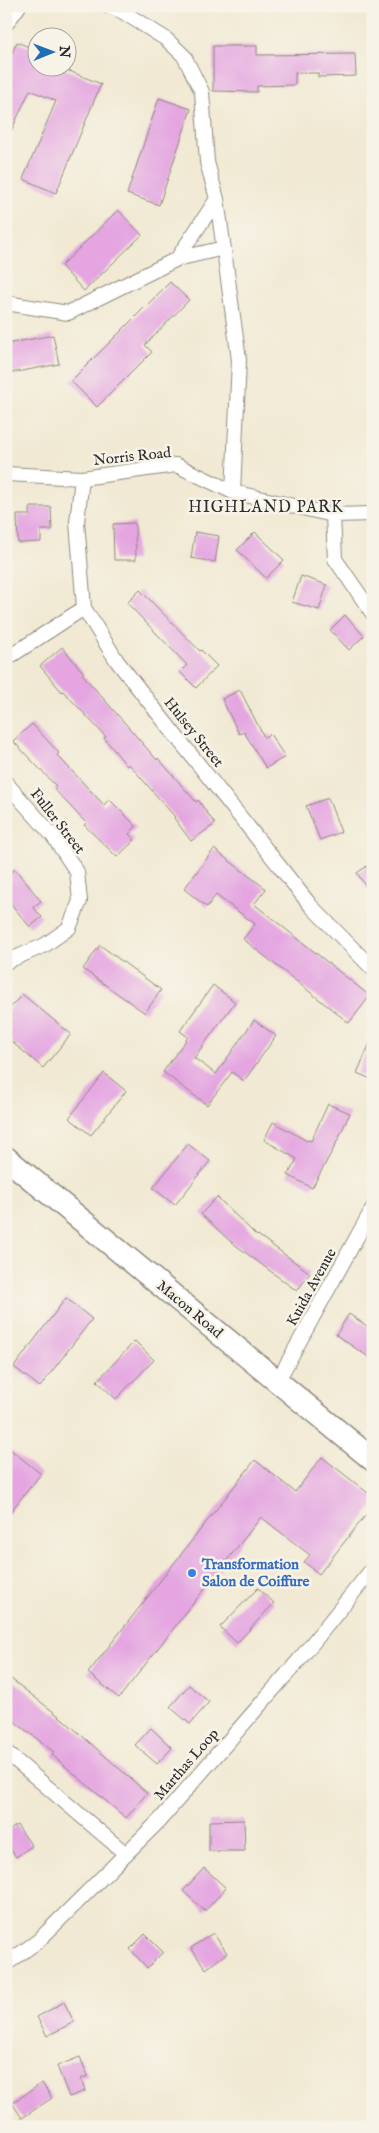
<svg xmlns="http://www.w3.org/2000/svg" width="379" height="2133" font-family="'IM FELL English',serif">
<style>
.building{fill:#e4a5e1}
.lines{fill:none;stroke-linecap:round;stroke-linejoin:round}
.street-casing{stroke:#8e8a7f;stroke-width:16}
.primary-casing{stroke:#8e8a7f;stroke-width:25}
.street{stroke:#fff;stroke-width:14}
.primary{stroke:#fff;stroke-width:22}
.shop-dot{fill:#3f7fe0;stroke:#f7f3e8;stroke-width:2}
.labels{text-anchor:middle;stroke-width:5;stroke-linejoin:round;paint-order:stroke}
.street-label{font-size:15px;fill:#2b2b2b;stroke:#f7f3e8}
.shop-label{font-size:15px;font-weight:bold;fill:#366cbe;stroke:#f7f3e8;text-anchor:start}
.neighbourhood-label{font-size:16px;letter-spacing:1px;fill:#2b2b2b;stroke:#f7f3e8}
</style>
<rect width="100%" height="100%" fill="#f7f3e8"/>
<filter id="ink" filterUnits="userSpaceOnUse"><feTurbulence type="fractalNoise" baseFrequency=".02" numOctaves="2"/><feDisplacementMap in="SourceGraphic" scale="10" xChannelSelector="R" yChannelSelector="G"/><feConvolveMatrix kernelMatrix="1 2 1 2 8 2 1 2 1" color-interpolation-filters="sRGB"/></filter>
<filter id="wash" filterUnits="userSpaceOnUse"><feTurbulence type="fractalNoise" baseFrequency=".0096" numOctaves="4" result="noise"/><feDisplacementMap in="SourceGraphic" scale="20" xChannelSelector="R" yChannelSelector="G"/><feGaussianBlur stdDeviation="1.12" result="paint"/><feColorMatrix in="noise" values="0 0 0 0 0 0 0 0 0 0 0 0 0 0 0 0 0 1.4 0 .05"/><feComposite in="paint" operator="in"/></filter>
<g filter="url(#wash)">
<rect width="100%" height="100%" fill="#f1e9d3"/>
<g id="blocks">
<path class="building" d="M17,42L38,51V68H62L101,84L56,193L23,179L56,101L30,90L6,142V65Z
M213,46H257V55L355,54L356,76L318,77V73H295V85L257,86V92L213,91Z
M159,98L191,109L159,205L127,194Z
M118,210L142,235L84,291L61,266Z
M170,282L189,300L145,345L152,352L97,407L71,381Z
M53,335L59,364L6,374V344Z
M30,507H51L52,530H41V542L18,543L17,515H30Z
M135,523L136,560H114L113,524Z
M195,532L219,536L215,562L191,558Z
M255,532L284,560L266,578L237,550Z
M301,576L327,585L319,610L292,602Z
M140,590L200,651L201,650L217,666L196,688L180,672L187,665L127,603Z
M345,615L364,636L349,650L330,630Z
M62,647L84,673L82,674L157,760L158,758L196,802L198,800L215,824L191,841L174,818L175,817L129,764L127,766L104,738L106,737L63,691L62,692L40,666Z
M240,690L264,737L270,734L285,757L266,768L244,732L239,734L222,699Z
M32,724L59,753L57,755L104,805L109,799L136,826L129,834L135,840L117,857L84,825L86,823L54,789L56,786L13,741Z
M328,798L341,832L320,840L306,806Z
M214,849L266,889L254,904L370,996L349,1023L243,939L255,924L216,895L207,907L184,889Z
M373,862V897L357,873Z
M15,869L41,901L33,907L42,917L30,927L6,898V876Z
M100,945L161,990L145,1013L83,969Z
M213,985L235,1002L194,1058L216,1074L254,1020L276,1036L244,1081L232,1072L207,1105L163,1072L188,1037L180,1031Z
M22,994L71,1034L43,1068L6,1037V1013Z
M373,1036V1080L357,1073Z
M104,1073L126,1091L91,1135L69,1118Z
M328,1104L350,1113L335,1146L312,1188L288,1175L297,1159L264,1140L273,1122L307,1141L308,1140L311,1141Z
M188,1144L210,1161L175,1205L153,1188Z
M217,1197L257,1236L258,1235L310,1273L297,1291L230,1241L201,1214Z
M66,1298L92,1319L40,1387L14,1367Z
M349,1314L373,1330V1360L336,1335Z
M135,1341L154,1360L116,1399L97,1381Z
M6,1446L41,1474L6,1517Z
M322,1457L373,1497V1506L319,1574L304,1562L310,1555L261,1517L119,1698L88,1673L255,1460L295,1492Z
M258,1588L274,1603L237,1643L220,1627Z
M6,1675L64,1720L147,1793L126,1818L52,1755L54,1752L6,1715Z
M189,1685L209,1702L190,1724L170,1707Z
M151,1728L172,1748L157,1764L135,1745Z
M244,1820L245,1851H209V1821Z
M17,1825L32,1846L16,1857L6,1843V1833Z
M204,1868L226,1888L205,1911L183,1891Z
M213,1933L227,1953L206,1969L191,1948Z
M145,1934L163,1952L147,1968L130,1949Z
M64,2002L74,2022L47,2036L37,2017Z
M80,2057L88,2076L81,2079L85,2091L69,2097L57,2066Z
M42,2083L52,2098L22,2118L12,2103Z"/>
</g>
</g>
<g filter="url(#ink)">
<use href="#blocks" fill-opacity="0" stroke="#8e8a7f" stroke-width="1"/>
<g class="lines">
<defs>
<path id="street" d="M6,24L19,6
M217,199L239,360L233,492
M177,259L224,248
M6,303L68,313L177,259L217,199L207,162L202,92L184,56L166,39L123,12L109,6
M6,474L82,478L176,465L233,492L333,515L373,514
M82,478L77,522L84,608L117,661L168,726L311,906L373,969
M333,515L335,559L373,614
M6,659L84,608
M6,783L53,836L77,872L80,901L69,928L45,945L6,962
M277,1382L373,1208
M6,1752L126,1854
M6,1964L38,1941L159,1821L299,1660L373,1568"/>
<path id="primary" d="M6,1158L373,1460"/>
</defs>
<use href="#street" class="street-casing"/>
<use href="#primary" class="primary-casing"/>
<use href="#street" class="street"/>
<use href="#primary" class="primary"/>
</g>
</g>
<circle class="shop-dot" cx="192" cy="1573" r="5"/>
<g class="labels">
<g class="street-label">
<text transform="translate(132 456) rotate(-6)" y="5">Norris Road</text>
<text transform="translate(194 732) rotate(51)" y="5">Hulsey Street</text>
<text transform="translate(58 821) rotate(52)" y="5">Fuller Street</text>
<text transform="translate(311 1287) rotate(-61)" y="5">Kuida Avenue</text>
<text transform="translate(190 1309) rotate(40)" y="5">Macon Road</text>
<text transform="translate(186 1764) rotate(-49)" y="5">Marthas Loop</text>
</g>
<g class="shop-label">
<text x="202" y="1569">Transformation<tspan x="202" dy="17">Salon de Coiffure</tspan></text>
</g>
<g class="neighbourhood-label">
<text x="266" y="512">HIGHLAND PARK</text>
</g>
</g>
<rect width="379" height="2133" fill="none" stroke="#f7f3e8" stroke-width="25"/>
<g transform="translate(52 52) rotate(89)"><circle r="24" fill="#f7f3e8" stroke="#a5a39c"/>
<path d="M0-4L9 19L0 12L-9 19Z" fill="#1f6fb2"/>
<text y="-8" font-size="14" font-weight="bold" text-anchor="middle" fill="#2b2b2b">N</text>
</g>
</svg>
